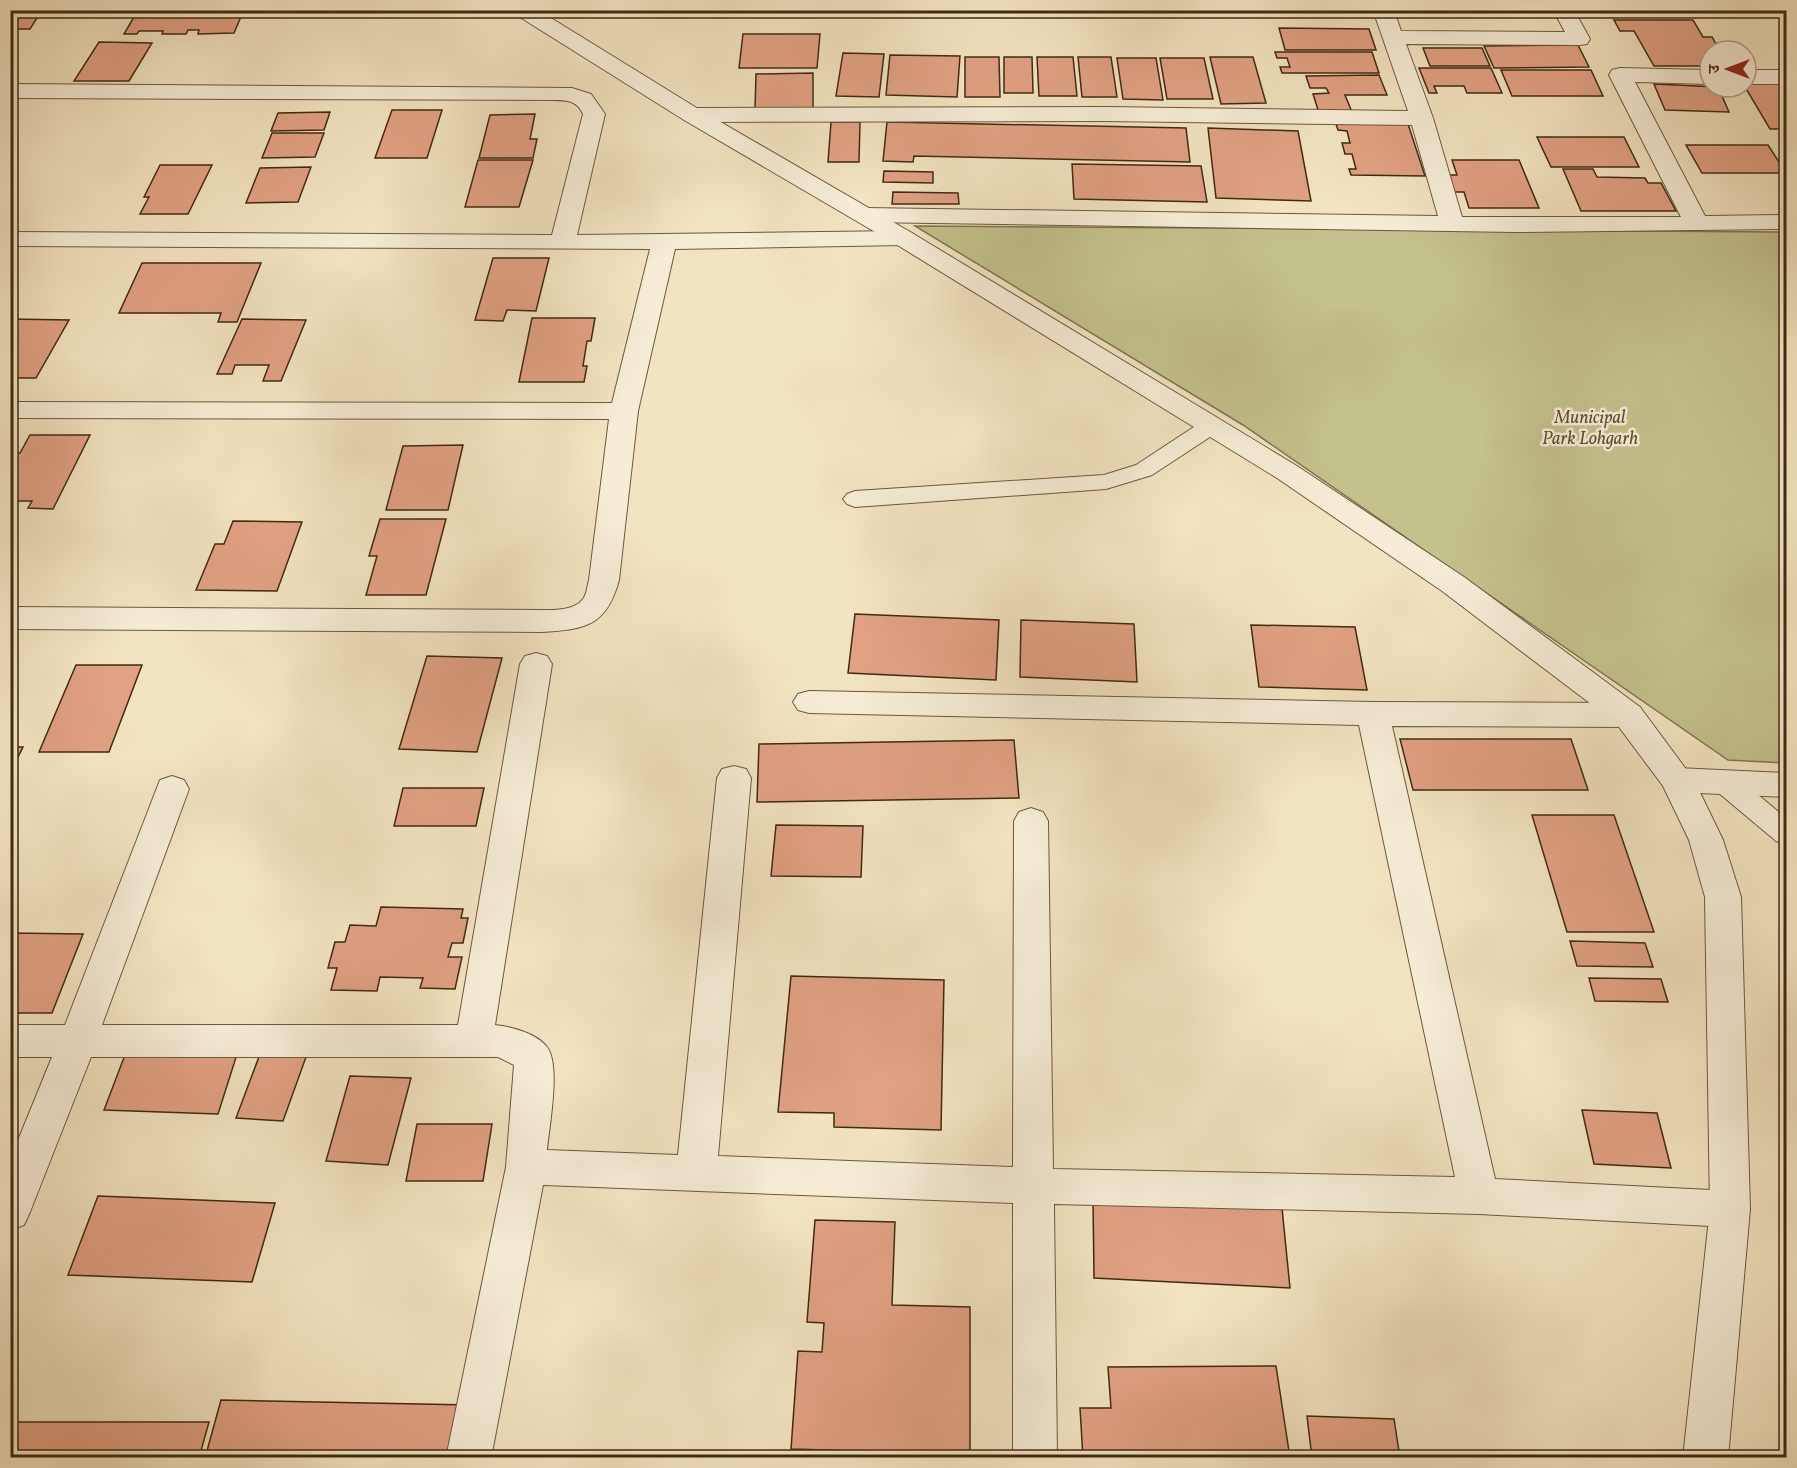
<svg xmlns="http://www.w3.org/2000/svg" width="1797" height="1468" font-family="Vollkorn,'Noto Serif Devanagari',serif">
<style>
.green{fill:#c3c18d;stroke:#827550;stroke-width:1.5}
.building{fill:#e1a184;stroke:#402913;stroke-width:1.5}
.lines{fill:none;stroke-linecap:round;stroke-linejoin:round}
.service-casing{stroke:#6d583e;stroke-width:2}
.minor-casing{stroke:#6d583e;stroke-width:2}
.tertiary-casing{stroke:#6d583e;stroke-width:2}
.service{fill:#f7edd7;fill-rule:evenodd}
.minor{fill:#f7edd7;fill-rule:evenodd}
.tertiary{fill:#f7edd7;fill-rule:evenodd}
.labels{text-anchor:middle;stroke-width:5;stroke-linejoin:round;paint-order:stroke}
.park-label{font-size:18px;font-style:italic;fill:#614f32;stroke:#f7edd7}
</style>
<rect width="100%" height="100%" fill="#f3e4c1"/>
<filter id="stains"><feTurbulence type="fractalNoise" baseFrequency=".00333" numOctaves="4"/><feColorMatrix values="0 0 0 0 .2 0 0 0 0 .09 0 0 0 0 .02 0 0 0 .5 -.17"/></filter>
<radialGradient id="worn" r=".72"><stop offset=".6" stop-color="#630" stop-opacity="0"/><stop offset="1" stop-color="#630" stop-opacity=".3"/></radialGradient>
<path class="green" d="M915,226L1786,232V763L1728,760L1243,425Z"/>
<path class="building" d="M10,10H42L30,29H10Z
M138,10H241L243,12L234,33L198,34L199,30H188L186,34H162L163,31H139L137,34H124Z
M1590,10H1638L1640,15H1592Z
M1723,10H1770L1774,17H1727Z
M1614,20H1693L1703,37H1712L1720,51H1710V66H1654L1634,31H1620Z
M1279,28L1369,29L1376,50H1285Z
M743,34H820L817,68H739Z
M99,42L152,43L129,81H74Z
M1578,45L1589,67L1494,68L1484,46Z
M1423,48H1482L1490,66H1430Z
M1275,52H1372L1379,73H1282L1280,67H1290L1287,58H1277Z
M843,53L884,54L879,97L836,96Z
M890,55L960,56L957,97L886,95Z
M965,57H999L1000,97H965Z
M1004,57H1032L1033,93H1004Z
M1037,57H1073L1077,96H1039Z
M1078,57H1111L1117,97H1082Z
M1210,57H1253L1266,103L1221,104Z
M1117,58H1156L1163,100L1123,99Z
M1160,58H1204L1213,99H1167Z
M1419,68H1491L1502,93H1467L1464,86H1434L1437,93H1429Z
M1501,70H1591L1603,96H1512Z
M813,73V108L755,109L756,74Z
M1379,75L1387,95H1345L1352,112L1319,113L1313,94L1329,93L1326,88H1310L1306,76Z
M1654,84L1718,87L1729,112L1665,110Z
M1746,84H1786V129H1770L1745,87Z
M392,110H442L427,158H375Z
M330,112L324,130L271,131L278,113Z
M535,114L530,139H537L533,158H479L490,115Z
M831,122H860L859,162H828Z
M887,122L1186,128L1190,162L914,156L913,162L883,161Z
M1336,124H1408L1425,176L1351,175L1349,169H1356L1352,154H1345L1342,143H1350L1347,131L1338,130Z
M1208,128L1298,131L1311,201L1216,198Z
M272,133H324L315,157L262,158Z
M1537,137H1624L1639,167H1551Z
M1686,145H1768L1786,173H1702Z
M478,160H533L519,207H465Z
M1452,160H1519L1539,208H1469L1464,192H1453L1447,175H1457Z
M1072,164L1201,166L1207,202L1074,199Z
M160,165H212L188,214H140L149,197H144Z
M311,167L298,202L246,203L260,168Z
M1563,169H1593L1597,177L1645,178L1648,183H1661L1676,211H1581Z
M884,171L933,172V183L883,182Z
M893,192L958,193L959,204H892Z
M493,258H549L536,311L507,310L503,321L475,320Z
M142,263H261L237,322H218L221,313H119Z
M532,318H595L591,341H587L583,366H587L584,382H519Z
M10,319L69,320L36,378H10Z
M242,319L306,320L281,381H263L269,365H235L232,374H217Z
M30,435H90L53,509L28,508L32,501H10V457L13,453H20Z
M463,445L448,510H386L403,446Z
M380,519H446L426,595H366L377,556H369Z
M233,521L302,522L277,591L196,590L215,544H224Z
M855,614L999,620L996,680L848,673Z
M1021,620L1134,624L1137,682L1020,677Z
M1251,625L1355,627L1367,690L1259,687Z
M427,656L502,658L477,752L399,749Z
M76,665H142L109,752H39Z
M1400,739H1571L1588,790H1413Z
M1014,740L1019,798L757,802L759,744Z
M10,747H23L10,773Z
M403,788H484L476,826H394Z
M1532,815H1614L1654,932H1567Z
M776,825L863,826L861,877L771,876Z
M381,907L463,909L461,918H468L463,943H452L448,957H462L455,989L420,988L423,978L380,977L377,991L331,990L337,968H328L335,942H345L350,925L376,926Z
M10,933L83,934L52,1013H10Z
M1570,941L1645,943L1653,967L1577,966Z
M791,976L944,980L941,1130L834,1127V1113L778,1112Z
M1589,978L1661,979L1668,1002L1595,1001Z
M128,1047L238,1051L218,1114L104,1110Z
M260,1054L306,1057L283,1121L236,1118Z
M350,1076L411,1078L388,1165L326,1161Z
M1582,1110L1657,1113L1671,1168L1594,1164Z
M417,1124H492L483,1181H406Z
M98,1196L275,1203L252,1282L68,1275Z
M1093,1199L1282,1208L1290,1288L1094,1278Z
M815,1220L895,1222L892,1305L970,1307V1454L791,1449L798,1351L822,1352L824,1323L807,1322Z
M1276,1366L1290,1458H1083L1080,1408H1111L1108,1367Z
M221,1400L470,1405L461,1458H205Z
M1307,1416L1394,1419L1400,1458H1312Z
M10,1422H209L199,1458H10Z"/>
<g class="lines">
<defs>
<path id="service" d="M1211,419L1219,421L1222,426L1219,431L1152,475L1106,489L855,507L847,504L843,499L847,494L855,491L1104,475L1136,465L1203,421Z
M1724,772L1734,775L1786,818V844L1776,841L1714,789L1710,782L1714,775Z"/>
<path id="minor" d="M1373,10H1394L1401,31L1565,32L1553,10H1574L1590,39L1587,44L1579,45L1406,44L1433,118L1462,217H1681L1609,75L1612,70L1620,68L1710,70V84L1635,82L1705,216L1786,215V229L1515,232L865,222L856,220L853,215L856,210L865,208L1438,216L1412,125L1106,121L692,122L684,120L681,115L684,110L692,108L1106,107L1408,111Z
M1746,70H1786V84H1746Z
M10,84L572,88L591,94L605,114L577,235L903,231L912,233L915,238L912,243L903,245L675,249L638,411L619,580C607,625 586,630 541,632L10,629V607L541,610C554,610 574,611 583,599C587,594 587,586 589,580L609,419L10,418V402L612,403L650,249L10,246V232L552,235L583,114C577,100 566,100 552,100L10,98Z
M536,653L547,656L552,664L495,1025C512,1027 536,1033 547,1047C561,1065 549,1127 547,1150L678,1155L717,778L722,769L734,766L746,769L751,778L718,1156L1013,1167L1014,821L1019,812L1031,808L1043,812L1048,821L1053,1169L1455,1177L1359,725L809,713L798,710L793,702L798,694L809,691L1373,702L1628,703L1640,707L1644,715L1640,723L1628,727L1392,726L1495,1179L1730,1191L1744,1196L1750,1209L1744,1222L1730,1227L1479,1214L1054,1204L1057,1458H1013V1203L543,1185L491,1458H446L506,1167L514,1065L498,1057H91L30,1212L24,1225L10,1230V1160L52,1057H10V1025H65L160,780L172,776L184,780L189,789L102,1025H458L520,664L525,656Z
M1677,768L1786,773V797L1677,792L1665,789L1660,780L1665,771Z"/>
<path id="tertiary" d="M512,10H538L700,110L912,233L1297,466L1464,577L1640,707L1694,780L1723,840L1741,897L1750,1209L1728,1458H1683L1710,1209L1705,897L1689,840L1663,786L1616,723L1442,591L1277,478L894,243L684,120L515,14Z"/>
</defs>
<use href="#service" class="service-casing"/>
<use href="#minor" class="minor-casing"/>
<use href="#tertiary" class="tertiary-casing"/>
<use href="#service" class="service"/>
<use href="#minor" class="minor"/>
<use href="#tertiary" class="tertiary"/>
</g>
<g class="labels">
<g class="park-label">
<text x="1590" y="423">Municipal<tspan x="1590" dy="21">Park Lohgarh</tspan></text>
</g>
</g>
<rect width="1797" height="1468" fill="none" stroke="#f3e4c1" stroke-width="36"/>
<rect x="12" y="12" width="1773" height="1444" fill="none" stroke="#402913" stroke-width="3"/>
<rect x="18" y="18" width="1761" height="1432" fill="none" stroke="#402913" stroke-width="1.5"/>
<g transform="translate(1728 69) rotate(270)"><circle r="28" fill="#f7edd7" stroke="#ae9f89" stroke-width="1.5"/>
<path d="M0-4.5L10 22L0 15L-10 22Z" fill="#8f2418"/>
<text y="-9" font-size="16" font-weight="bold" text-anchor="middle" fill="#402913">उ</text>
</g>
<rect width="100%" height="100%" filter="url(#stains)"/>
<rect width="100%" height="100%" fill="url(#worn)"/>
</svg>
